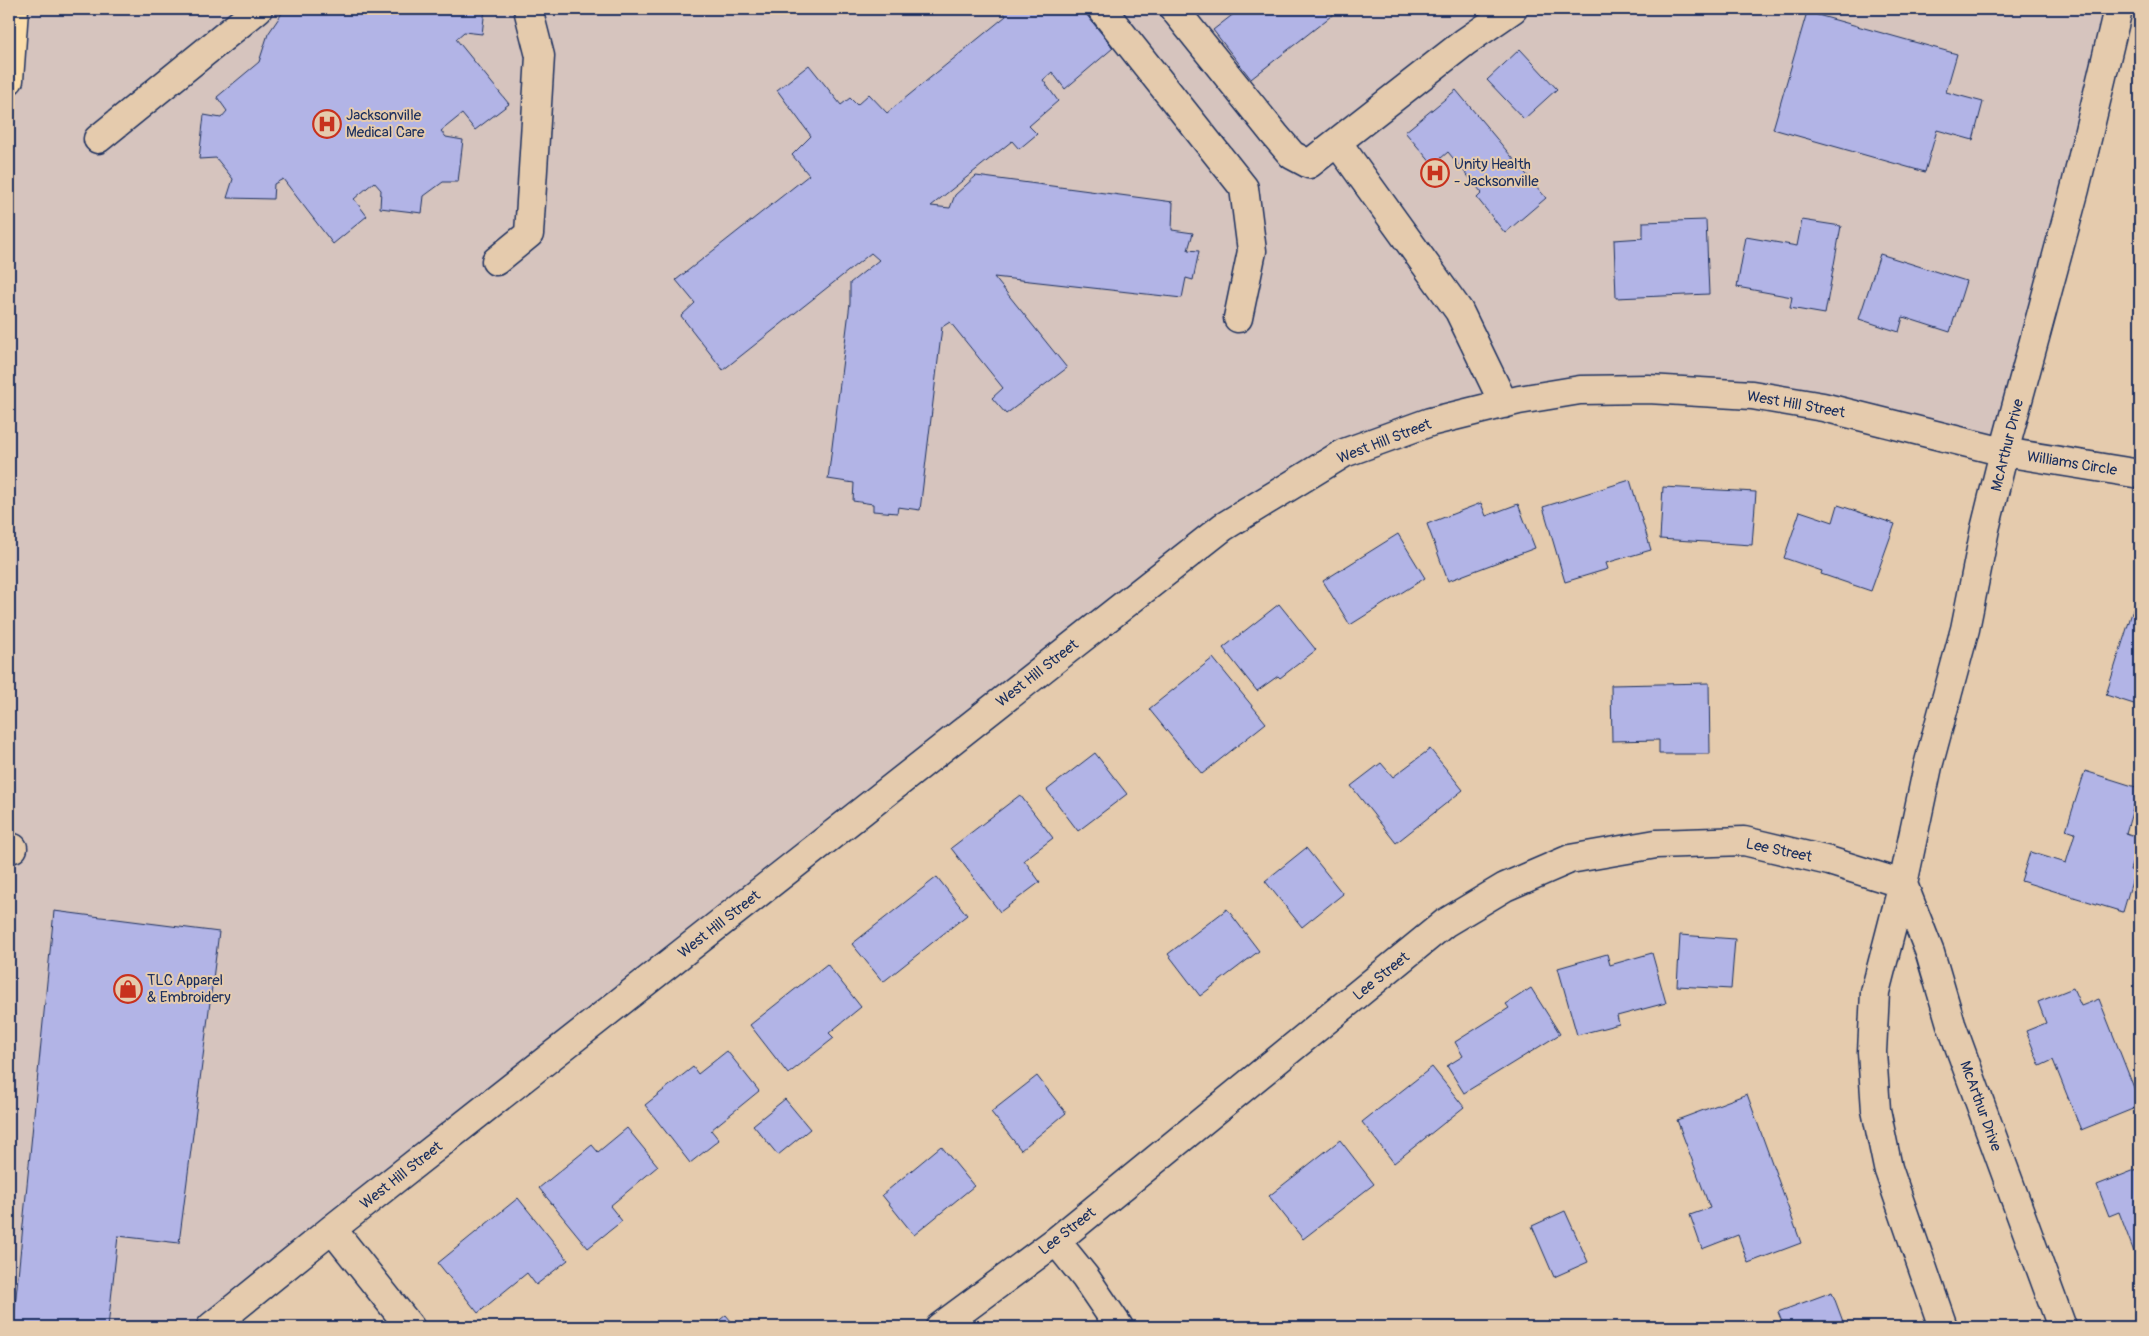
<svg xmlns="http://www.w3.org/2000/svg" width="2149" height="1336" font-family="Pangolin,sans-serif">
<style>
.built{fill:#d6c4be}
.building{fill:#b2b4e6;stroke:#1b2f5e}
.lines{fill:none;stroke-linecap:round;stroke-linejoin:round}
.minor-casing{stroke:#1b2f5e;stroke-width:31}
.major-casing{stroke:#1b2f5e;stroke-width:31}
.minor{stroke:#e5cbad;stroke-width:28}
.major{stroke:#fbddab;stroke-width:28}
.labels{text-anchor:middle;stroke-width:4;stroke-linejoin:round;paint-order:stroke}
.poi-label{font-size:15px;fill:#1b2f5e;stroke:#e5cbad;text-anchor:start}
.street-label{font-size:15px;fill:#1b2f5e;stroke:#e5cbad}
</style>
<rect width="100%" height="100%" fill="#e5cbad"/>
<filter id="ink" filterUnits="userSpaceOnUse"><feTurbulence type="fractalNoise" baseFrequency=".02" numOctaves="2"/><feDisplacementMap in="SourceGraphic" scale="10" xChannelSelector="R" yChannelSelector="G"/><feConvolveMatrix kernelMatrix="1 2 1 2 8 2 1 2 1" color-interpolation-filters="sRGB"/></filter>
<g filter="url(#ink)">
<path class="built" d="M14,9H2118L2004,452L1823,407L1580,390L1313,470L211,1327H9V80Z"/>
<path class="building" d="M285,9H485L482,34L464,32L456,39L509,104L475,130L462,114L441,131L446,137L463,140L458,182H443L424,196L422,213L380,208L381,190L374,182L354,199L367,216L333,244L283,179L274,184L273,199L227,198L233,179L216,158L199,159L204,115L221,118L227,111L217,97L259,62L268,34Z
M1001,9H1082L1113,48L1065,89L1052,72L1043,80L1058,101L1029,126L1037,134L1019,149L1012,141L931,206L950,208L955,195L976,176L1173,202L1172,230L1193,233L1188,250L1199,251L1193,280L1186,278L1182,298L994,277L1067,368L1006,414L992,398L1003,388L950,322L942,327L920,510L898,507L897,513L873,511V504L853,501L854,483L828,479L850,303V283L879,260L871,253L723,370L681,316L695,303L676,280L809,175L792,155L811,136L777,90L809,65L841,105L850,98L857,105L869,94L887,113L1006,16Z
M1240,9H1340L1251,79L1213,30Z
M1807,12L1957,54L1946,92L1983,102L1973,140L1937,130L1925,172L1773,129Z
M1520,49L1557,89L1524,119L1487,80Z
M1456,90L1546,198L1505,233L1477,198L1482,193L1448,152L1433,165L1405,132Z
M1706,220L1709,294L1616,298L1614,240L1643,238V222Z
M1802,220L1841,226L1825,314L1790,308L1792,297L1737,287L1746,237L1797,246Z
M1880,254L1966,281L1950,332L1903,317L1899,332L1859,319Z
M1630,480L1651,550L1606,563L1608,569L1565,582L1543,507Z
M1663,487L1756,492L1752,545L1660,539Z
M1481,503L1486,516L1518,504L1535,548L1448,581L1427,524Z
M1838,505L1895,524L1871,591L1821,574L1822,571L1784,558L1800,511L1833,522Z
M1398,534L1425,578L1350,625L1323,581Z
M2140,587V706L2106,695Z
M1279,604L1316,650L1280,678L1278,676L1257,691L1223,648Z
M1213,658L1266,723L1202,774L1149,709Z
M1709,683L1710,754H1659V740L1612,741L1611,685Z
M1430,749L1463,790L1396,843L1351,786L1381,763L1393,777Z
M1095,753L1127,794L1078,831L1047,790Z
M2085,771L2139,788L2126,833L2140,838L2130,870L2135,871L2123,912L2021,881L2030,852L2066,863L2075,833L2066,830Z
M1020,795L1053,838L1024,860L1040,882L1000,912L951,848Z
M1306,848L1343,894L1302,927L1265,881Z
M937,877L967,915L883,982L852,944Z
M1227,909L1259,951L1200,996L1168,954Z
M54,911L219,932L179,1243L118,1236L108,1327H13Z
M1680,935L1735,939L1731,989L1677,986Z
M1652,953L1666,1003L1617,1016L1619,1024L1577,1035L1558,968L1607,954L1610,965Z
M827,964L861,1007L829,1033L834,1038L788,1074L750,1025Z
M1531,988L1560,1034L1464,1093L1447,1066L1463,1056L1455,1042L1509,1008L1506,1004Z
M2073,988L2081,1006L2099,999L2140,1103V1106L2081,1130L2053,1060L2040,1066L2026,1031L2046,1023L2038,1002Z
M727,1051L759,1091L711,1130L719,1140L690,1163L645,1105L693,1067L698,1074Z
M1432,1067L1464,1107L1394,1163L1362,1122Z
M1037,1076L1066,1113L1021,1150L991,1112Z
M1747,1094L1801,1243L1748,1263L1738,1235L1702,1249L1690,1215L1710,1208L1677,1120Z
M785,1099L810,1129L778,1155L753,1125Z
M627,1128L658,1166L610,1206L622,1221L588,1248L539,1188L592,1145L598,1152Z
M1340,1140L1374,1184L1303,1239L1269,1196Z
M941,1146L974,1186L914,1235L882,1195Z
M2140,1168V1268L2119,1212L2109,1216L2097,1185Z
M518,1198L568,1260L536,1285L527,1273L478,1313L438,1263Z
M1565,1211L1588,1262L1554,1277L1532,1226Z
M1832,1292L1845,1327H1784L1778,1312Z
M726,1315L736,1327H711Z"/>
<g class="lines">
<defs>
<path id="minor" d="M1102,9L1244,188L1252,251L1238,318
M1174,9L1275,135L1292,155L1309,164L1465,42L1513,9
M98,139L258,9
M1337,142L1459,311L1504,404
M496,261L529,234L540,56L528,9
M9,848H13
M1903,884L1930,953L1951,1024L2062,1327
M332,1229L410,1327
M1056,1241L1085,1277L1119,1327
M211,1327L332,1229L1223,527L1344,453L1430,422L1519,400L1580,390L1648,389L1752,395L1823,407L2004,452L2140,474
M940,1327L1056,1241L1445,923L1505,887L1570,859L1656,844L1744,841L1829,861L1903,884
M1943,1327L1888,1168L1876,1110L1872,1052L1875,992L1903,884L1928,766L1965,629L1985,529L2004,452L2075,189L2118,9"/>
<path id="major" d="M9,80L14,9"/>
</defs>
<use href="#minor" class="minor-casing"/>
<use href="#major" class="major-casing"/>
<use href="#minor" class="minor"/>
<use href="#major" class="major"/>
</g>
</g>
<defs>
<symbol id="hospital-ring" viewBox="-11 -11 22 22"><circle r="9.5" fill="#e5cbad" stroke="#c8321e" stroke-width="1.5"/><path d="M-5-5h3v3.5h4V-5h3V5h-3V1.5h-4V5h-3Z" fill="#c8321e"/></symbol>
<symbol id="shop-ring" viewBox="-11 -11 22 22"><circle r="9.5" fill="#e5cbad" stroke="#c8321e" stroke-width="1.5"/><path d="M-5-2.5h2.3a2.7 3.5 0 0 1 5.4 0H5L5.5 6h-11ZM-1.5-2.5h3a1.5 2.3 0 0 0-3 0Z" fill="#c8321e"/></symbol>
</defs>
<g fill-rule="evenodd">
<use href="#hospital-ring" x="311" y="108" width="32" height="32"/>
<use href="#hospital-ring" x="1419" y="157" width="32" height="32"/>
<use href="#shop-ring" x="112" y="973" width="32" height="32"/>
</g>
<g class="labels">
<g class="poi-label">
<text x="346" y="120">Jacksonville<tspan x="346" dy="17">Medical Care</tspan></text>
<text x="1454" y="169">Unity Health<tspan x="1454" dy="17">- Jacksonville</tspan></text>
<text x="147" y="985">TLC Apparel<tspan x="147" dy="17">&amp; Embroidery</tspan></text>
</g>
<g class="street-label">
<text transform="translate(1796 404) rotate(10)" y="5">West Hill Street</text>
<text transform="translate(1384 441) rotate(-21)" y="5">West Hill Street</text>
<text transform="translate(2007 445) rotate(-76)" y="5">McArthur Drive</text>
<text transform="translate(2072 463) rotate(9)" y="5">Williams Circle</text>
<text transform="translate(1037 673) rotate(-38)" y="5">West Hill Street</text>
<text transform="translate(1779 850) rotate(12)" y="5">Lee Street</text>
<text transform="translate(719 924) rotate(-38)" y="5">West Hill Street</text>
<text transform="translate(1381 976) rotate(-39)" y="5">Lee Street</text>
<text transform="translate(1981 1106) rotate(70)" y="5">McArthur Drive</text>
<text transform="translate(401 1175) rotate(-38)" y="5">West Hill Street</text>
<text transform="translate(1067 1231) rotate(-38)" y="5">Lee Street</text>
</g>
</g>
<rect width="2149" height="1336" fill="none" stroke="#e5cbad" stroke-width="30"/>
<rect x="15" y="15" width="2119" height="1306" fill="none" stroke="#1b2f5e" stroke-width="2" filter="url(#ink)"/>
</svg>
